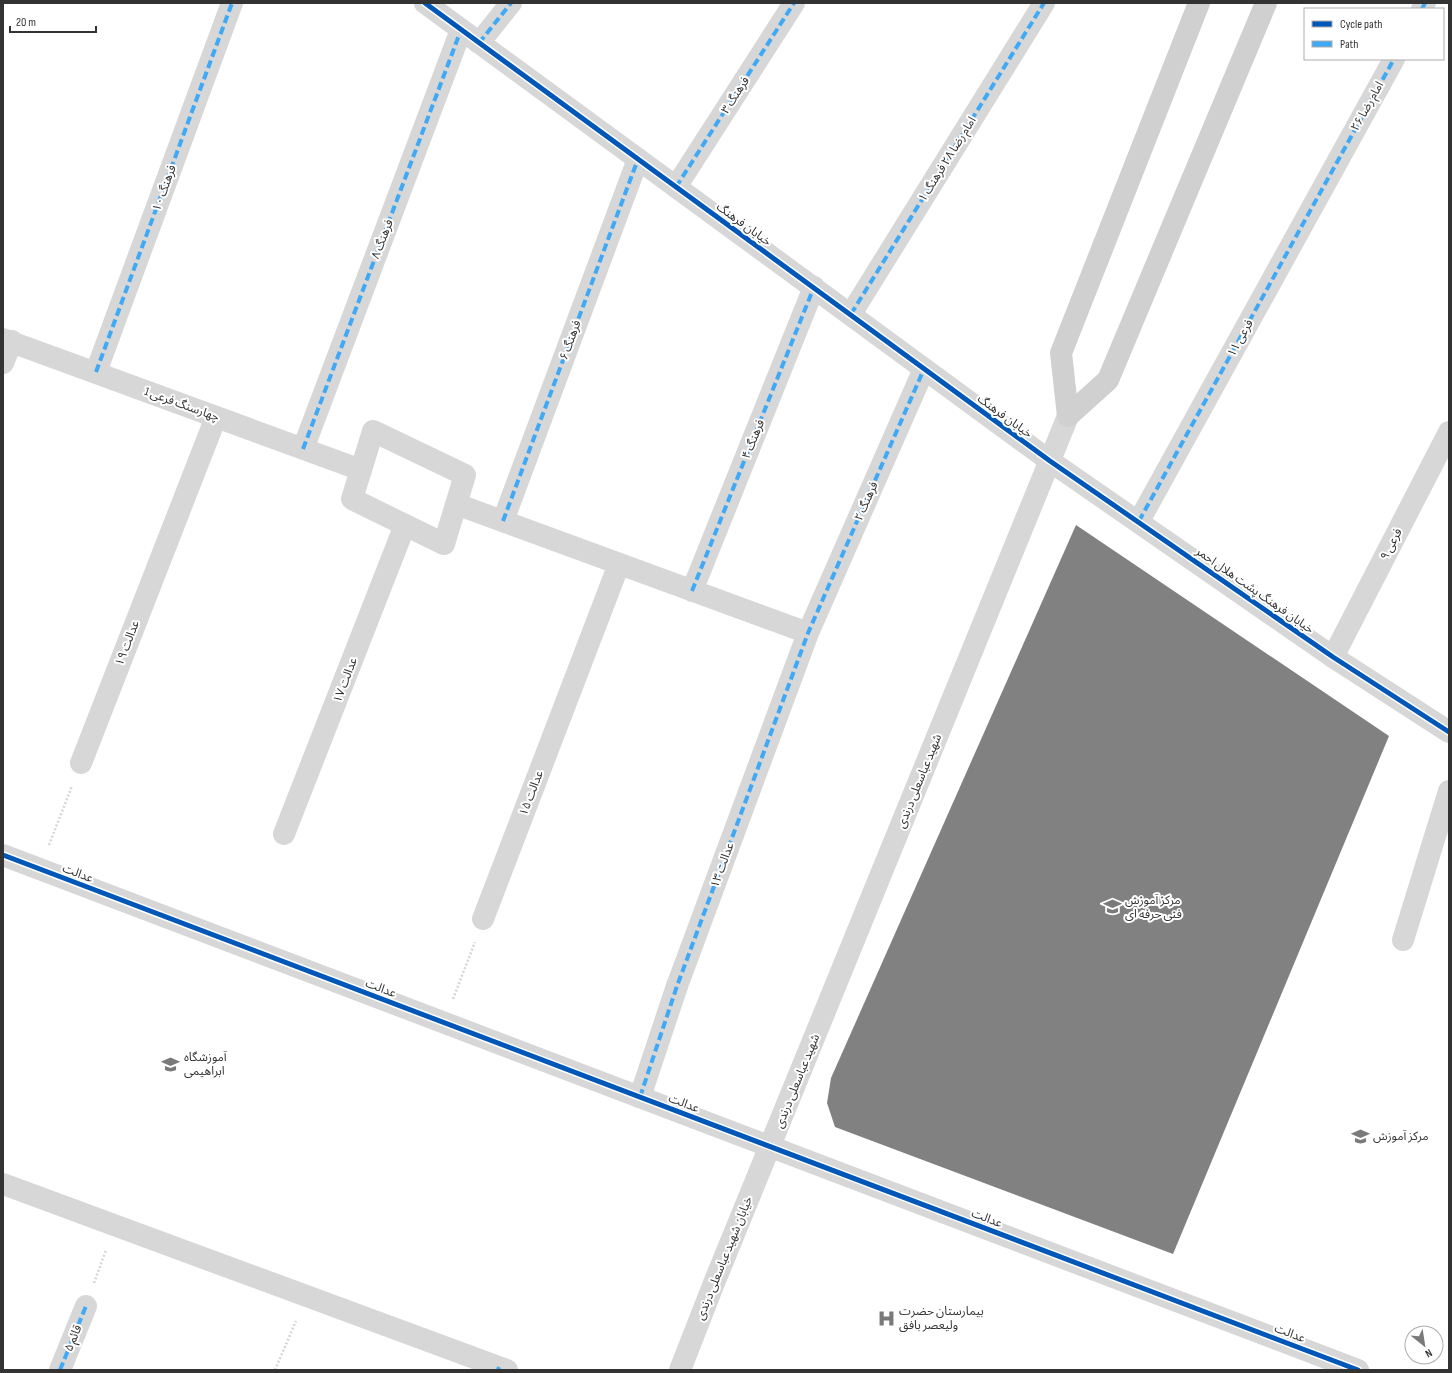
<svg xmlns="http://www.w3.org/2000/svg" width="1452" height="1373" font-family="'Sofia Sans Condensed','Noto Sans Arabic',sans-serif">
<style>
.building{fill:#818181}
.lines{fill:none;stroke-linecap:round;stroke-linejoin:round}
.path{stroke:#d6d6d6;stroke-width:2.5;stroke-dasharray:2 2;stroke-linecap:butt}
.pedestrian{stroke:#d7d7d7;stroke-width:22}
.minor{stroke:#d7d7d7;stroke-width:22}
.tertiary{stroke:#d7d7d7;stroke-width:22}
.secondary{stroke:#d0d0d0;stroke-width:22}
.quiet{stroke:#3fa9f5;stroke-width:4;stroke-dasharray:8 4;stroke-linecap:butt}
.cycleway-casing{stroke:#fff;stroke-width:8}
.cycleway{stroke:#0057b8;stroke-width:5}
.labels{text-anchor:middle;stroke-width:4;stroke-linejoin:round;paint-order:stroke}
.street-label{font-size:12px;fill:#333;stroke:#fff}
.poi-label{font-size:12px;fill:#333;stroke:#fff;text-anchor:start}
</style>
<rect width="100%" height="100%" fill="#fff"/>
<path class="building" d="M1076,525L1389,736L1173,1254L835,1127L827,1103L831,1078Z"/>
<g class="lines">
<path class="path" d="M49,845L72,786
M453,999L475,942
M94,1283L106,1250
M275,1370L296,1321"/>
<path class="pedestrian" d="M640,1097L677,986"/>
<path class="minor" d="M1422,9L1425,3
M479,43L511,3
M676,187L794,3
M851,314L1044,3
M3,339L361,470
M3,363L12,341
M96,372L232,3
M373,431L465,475L444,544L352,499Z
M303,449L461,30
M456,504L808,633
M503,521L638,159
M1139,521L1394,59
M692,591L814,287
M1333,657L1449,432
M81,763L216,417
M284,834L405,525
M483,919L619,564
M1403,940L1449,791
M677,986L808,633L924,369
M3,1184L507,1370
M60,1370L86,1306"/>
<path class="tertiary" d="M425,3L1050,461L1333,657L1449,732
M3,855L1358,1370
M680,1370L714,1283L1068,416"/>
<path class="secondary" d="M1068,416L1108,380L1266,3
M1068,416L1061,353L1199,3"/>
<path class="quiet" d="M1422,9L1425,3
M479,43L511,3
M676,187L794,3
M851,314L1044,3
M96,372L232,3
M303,449L461,30
M503,521L638,159
M1139,521L1394,59
M692,591L814,287
M640,1097L677,986L808,633L924,369
M60,1370L86,1306
M498,1370L499,1367"/>
<defs>
<path id="cycleway" d="M425,3L1050,461L1333,657L1449,732
M3,855L1358,1370"/>
</defs>
<use href="#cycleway" class="cycleway-casing"/>
<use href="#cycleway" class="cycleway"/>
</g>
<defs>
<symbol id="school-bare" viewBox="-9 -9 18 18"><path d="M0-5L7-2L0 1L-7-2ZM-4 1L0 2.5L4 1V4Q0 6-4 4Z" fill="#7a7a7a" stroke="#fff" stroke-width="2.5" paint-order="stroke"/></symbol>
<symbol id="hospital-bare" viewBox="-9 -9 18 18"><path d="M-5-5h3v3.5h4V-5h3V5h-3V1.5h-4V5h-3Z" fill="#7a7a7a" stroke="#fff" stroke-width="2.5" paint-order="stroke"/></symbol>
</defs>
<g fill-rule="evenodd">
<use href="#school-bare" x="1100" y="894" width="25" height="25"/>
<use href="#school-bare" x="158" y="1052" width="25" height="25"/>
<use href="#school-bare" x="1348" y="1124" width="25" height="25"/>
<use href="#hospital-bare" x="874" y="1306" width="25" height="25"/>
</g>
<g class="labels">
<g class="street-label">
<text transform="translate(735 95) rotate(-57)" y="4">فرهنگ ۳</text>
<text transform="translate(1367 106) rotate(-61)" y="4">امام رضا ۲۶</text>
<text transform="translate(947 159) rotate(-58)" y="4">امام رضا ۲۸ فرهنگ ۱</text>
<text transform="translate(164 188) rotate(-70)" y="4">فرهنگ ۱۰</text>
<text transform="translate(744 224) rotate(36)" y="4">خیابان فرهنگ</text>
<text transform="translate(382 239) rotate(-69)" y="4">فرهنگ ۸</text>
<text transform="translate(1240 338) rotate(-61)" y="4">فرعی ۱۱</text>
<text transform="translate(570 340) rotate(-70)" y="4">فرهنگ ۶</text>
<text transform="translate(182 404) rotate(20)" y="4">چهارسنگ فرعی 1</text>
<text transform="translate(1005 416) rotate(36)" y="4">خیابان فرهنگ</text>
<text transform="translate(753 439) rotate(-68)" y="4">فرهنگ ۴</text>
<text transform="translate(866 501) rotate(-66)" y="4">فرهنگ ۲</text>
<text transform="translate(1391 544) rotate(-63)" y="4">فرعی ۹</text>
<text transform="translate(1255 590) rotate(35)" y="4">خیابان فرهنگ پشت هلال احمر</text>
<text transform="translate(127 643) rotate(-69)" y="4">عدالت ۱۹</text>
<text transform="translate(345 680) rotate(-69)" y="4">عدالت ۱۷</text>
<text transform="translate(919 781) rotate(-68)" y="4">شهید عباسعلی درندی</text>
<text transform="translate(531 793) rotate(-69)" y="4">عدالت ۱۵</text>
<text transform="translate(722 865) rotate(-70)" y="4">عدالت ۱۳</text>
<text transform="translate(78 873) rotate(21)" y="4">عدالت</text>
<text transform="translate(381 988) rotate(21)" y="4">عدالت</text>
<text transform="translate(797 1081) rotate(-68)" y="4">شهید عباسعلی درندی</text>
<text transform="translate(684 1103) rotate(21)" y="4">عدالت</text>
<text transform="translate(987 1218) rotate(21)" y="4">عدالت</text>
<text transform="translate(724 1258) rotate(-68)" y="4">خیابان شهید عباسعلی درندی</text>
<text transform="translate(1290 1333) rotate(21)" y="4">عدالت</text>
<text transform="translate(73 1338) rotate(-68)" y="4">قائم ۵</text>
</g>
<g class="poi-label">
<text x="1125" y="904">مرکز آموزش<tspan x="1125" dy="14">فنی حرفه ای</tspan></text>
<text x="184" y="1061">آموزشگاه<tspan x="184" dy="14">ابراهیمی</tspan></text>
<text x="1373" y="1140">مرکز آموزش</text>
<text x="899" y="1315">بیمارستان حضرت<tspan x="899" dy="14">ولیعصر بافق</tspan></text>
</g>
</g>
<rect width="1452" height="1373" fill="none" stroke="#333333" stroke-width="8"/>
<rect x="1304" y="8" width="140" height="52" fill="#ffffff" stroke="#adadad"/>
<rect x="1312" y="21" width="20" height="6" fill="#0057b8" stroke="#adadad"/>
<text x="1340" y="28" font-size="12" fill="#333333">Cycle path</text>
<rect x="1312" y="41" width="20" height="6" fill="#3fa9f5" stroke="#adadad"/>
<text x="1340" y="48" font-size="12" fill="#333333">Path</text>
<g transform="translate(1424 1345) rotate(150)"><circle r="19" fill="#ffffff" stroke="#adadad"/>
<path d="M0-3L7 15L0 10L-7 15Z" fill="#7a7a7a"/>
<text y="-6" font-size="11" font-weight="bold" text-anchor="middle" fill="#333333">N</text>
</g>
<path d="M10 26v6h86v-6" fill="none" stroke="#333333" stroke-width="2"/>
<text x="16" y="26" font-size="12" fill="#333333" stroke="#ffffff" stroke-width="3" paint-order="stroke">20 m</text>
</svg>
